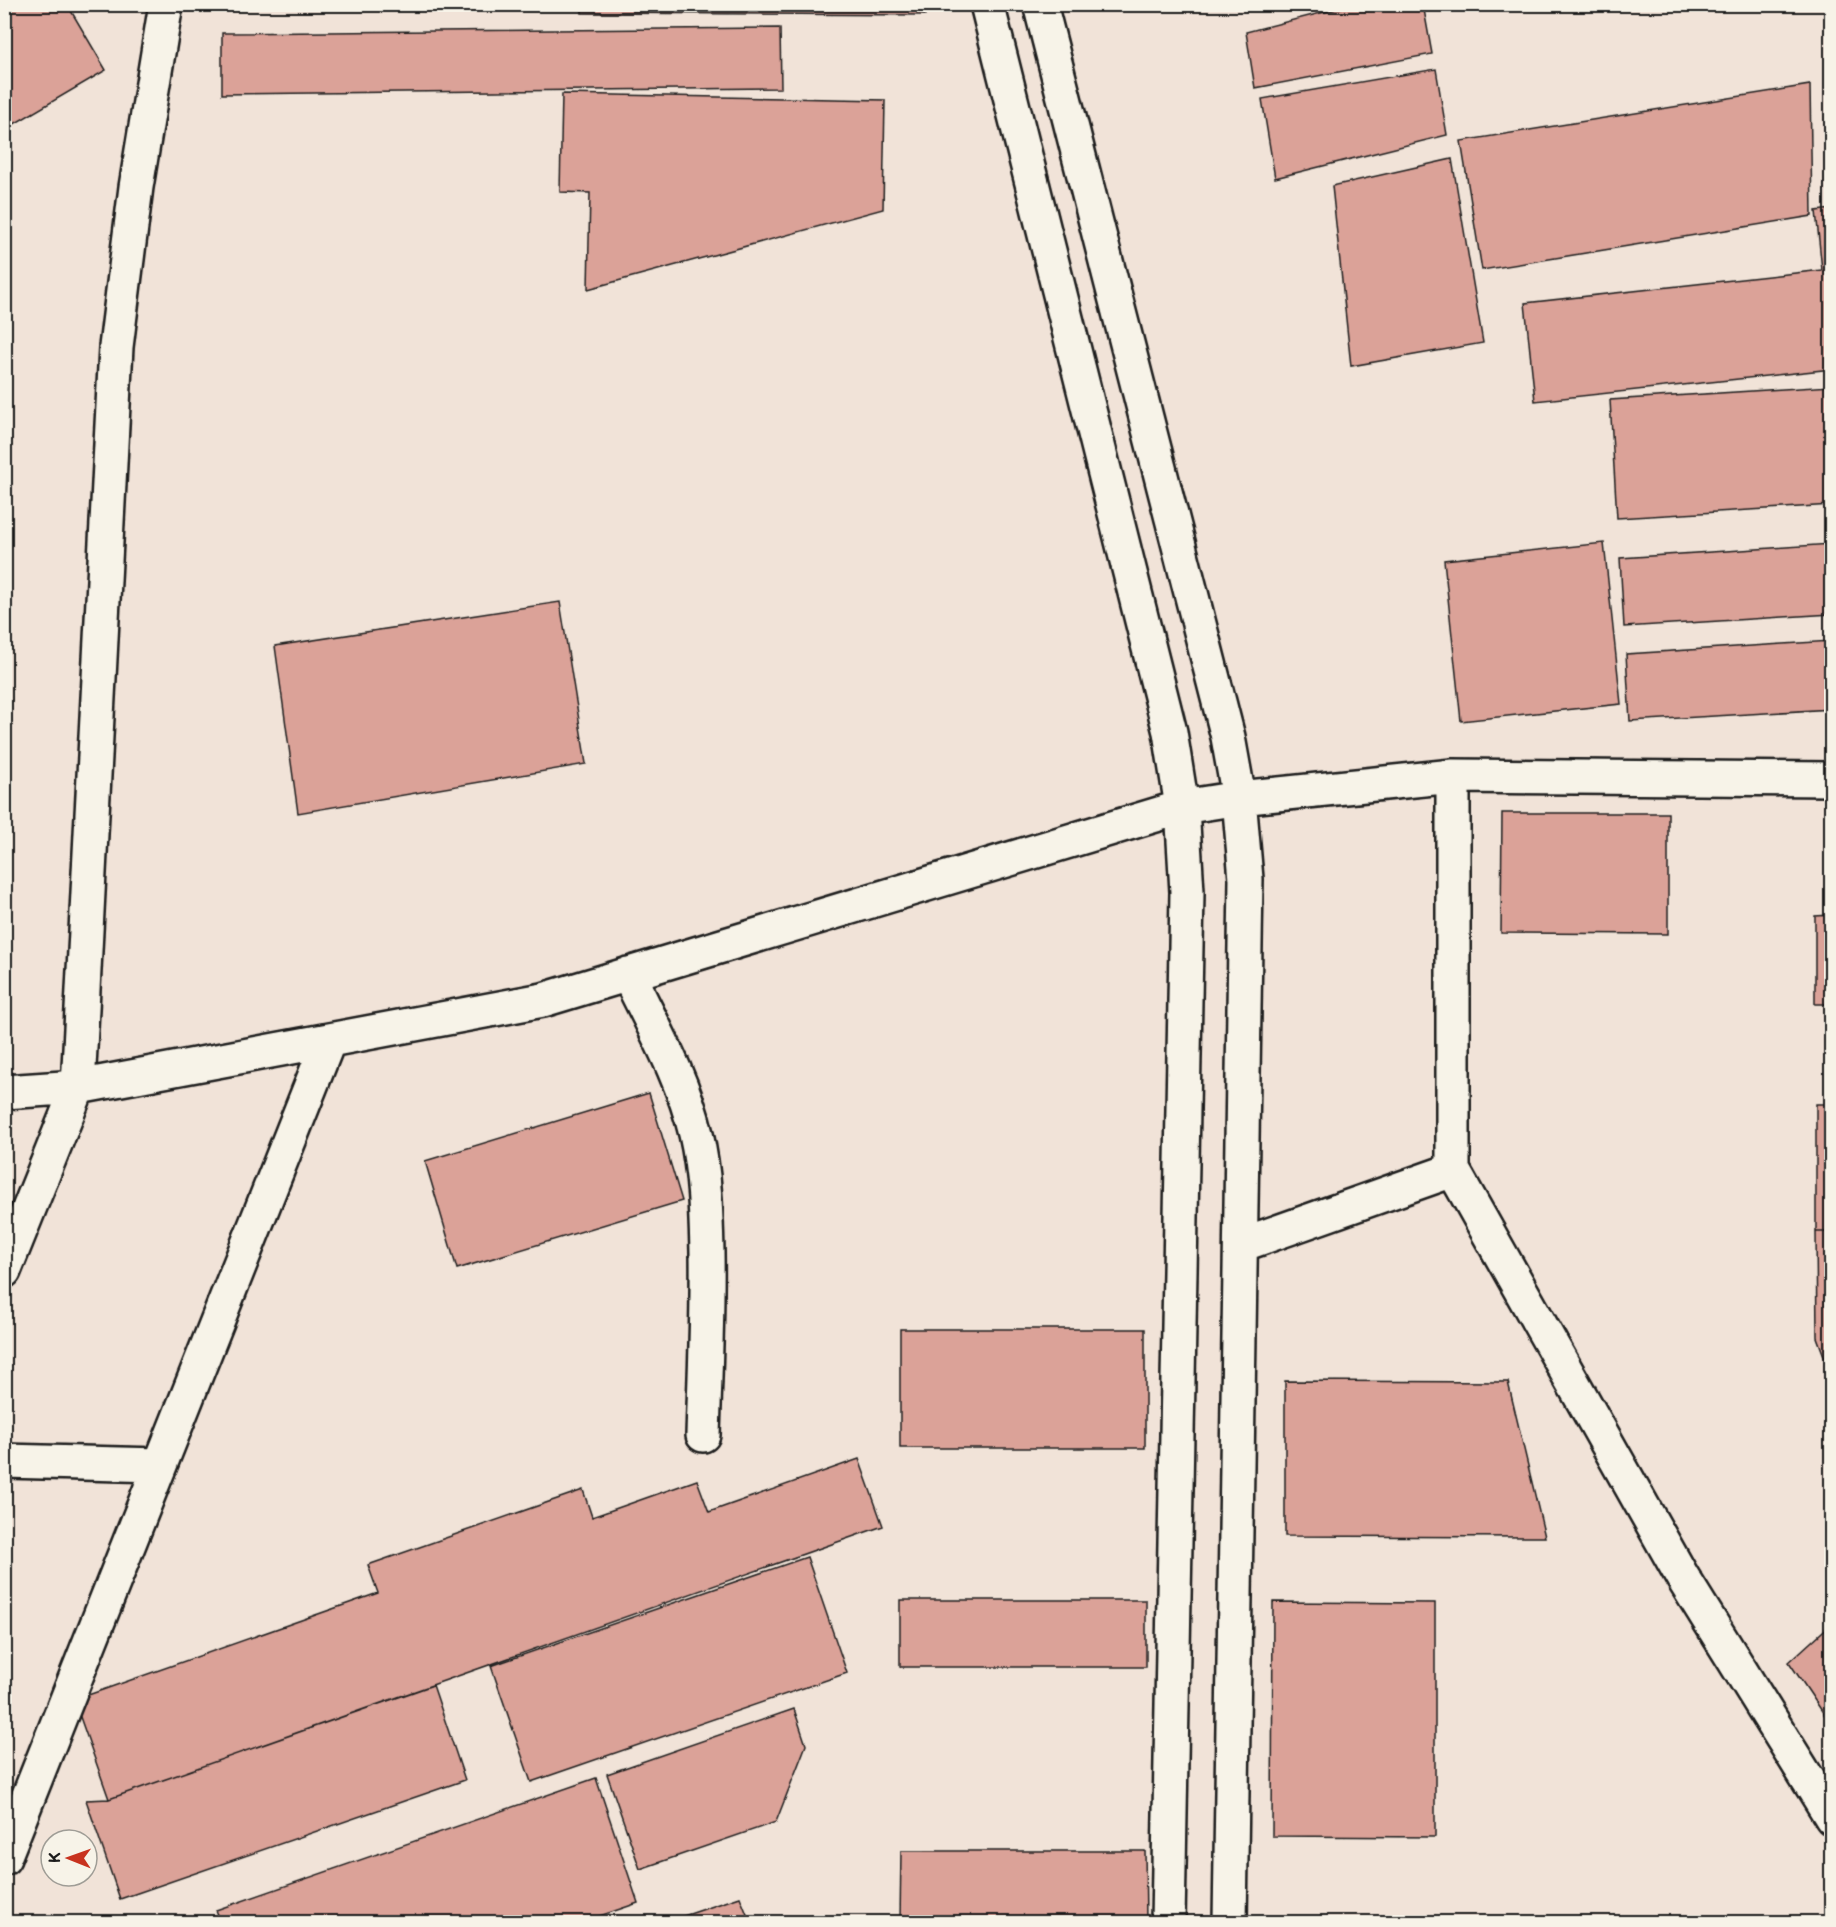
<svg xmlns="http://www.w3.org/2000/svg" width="1836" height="1927" font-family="'Balsamiq Sans',sans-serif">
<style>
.building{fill:#dba298;stroke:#1c1c1c;stroke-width:1.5}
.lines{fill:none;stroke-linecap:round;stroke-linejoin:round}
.minor-casing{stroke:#1c1c1c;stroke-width:38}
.minor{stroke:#f7f3e8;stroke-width:33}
</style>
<rect width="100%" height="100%" fill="#f1e3d8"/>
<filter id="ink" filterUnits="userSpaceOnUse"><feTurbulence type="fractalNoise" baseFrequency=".0167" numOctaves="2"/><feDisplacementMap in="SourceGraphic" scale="12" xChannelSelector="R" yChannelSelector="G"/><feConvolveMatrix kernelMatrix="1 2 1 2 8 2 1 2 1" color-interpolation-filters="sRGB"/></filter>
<g filter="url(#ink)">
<path class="building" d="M4,4H67L106,70L4,130Z
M582,4H925V15L582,13Z
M1356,4H1423L1432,54L1255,88L1246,32Z
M780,28L781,88L222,94V33Z
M1436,69L1447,135L1275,178L1262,99Z
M1810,85L1812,216L1482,270L1461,141Z
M562,94L885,100L883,209L588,289L590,193L560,192Z
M1452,159L1483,343L1351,366L1332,186Z
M1832,209V369L1535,401L1525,303L1822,270L1816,211Z
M1832,386V505L1617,518L1610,400Z
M1604,543L1621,704L1461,721L1444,560Z
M1832,544V614L1624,627L1620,558Z
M560,602L586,764L298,813L275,646Z
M1832,641V709L1630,721L1626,654Z
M1502,813H1668V934L1501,933Z
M1832,915V1004H1815V916Z
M649,1093L682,1201L457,1269L425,1161Z
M1816,1104H1832V1232H1816Z
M1816,1232H1832V1377L1817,1337Z
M900,1329H1145V1448H900Z
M1285,1381L1508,1382L1545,1537L1285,1536Z
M859,1459L883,1526L109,1799L74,1700L378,1593L368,1565L583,1490L592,1517L697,1480L709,1512Z
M807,1557L847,1673L531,1782L491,1666Z
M900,1600H1146V1667H900Z
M1273,1602L1435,1603V1837L1272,1836Z
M1832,1623V1726L1789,1662Z
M433,1685L465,1780L120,1899L86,1800L109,1799Z
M794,1709L806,1745L776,1822L640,1869L607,1774Z
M596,1778L638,1903L582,1922H221L216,1910Z
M901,1851H1145L1146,1922H900Z
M740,1897L750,1922H666Z"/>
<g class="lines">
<defs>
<path id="minor" d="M987,4L1170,732L1182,807L1187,892L1168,1922
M1040,4L1228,737L1239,798L1246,879L1230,1922
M1453,776V1170L1683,1578L1832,1818
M628,974C653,1026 683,1078 696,1134C705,1173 706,1212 707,1252C708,1313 705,1374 703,1435
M4,1092L78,1087L543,1000L1182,807L1239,798L1453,776L1832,779
M1241,1245L1453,1170
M4,1271L78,1087L116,347L136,187L166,4
M4,1461L160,1465
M4,1858L329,1040"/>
</defs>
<use href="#minor" class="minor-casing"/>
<use href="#minor" class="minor"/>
</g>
</g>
<rect width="1836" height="1927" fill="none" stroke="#f7f3e8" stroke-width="24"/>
<rect x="12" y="12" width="1812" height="1903" fill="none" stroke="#1c1c1c" stroke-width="2" filter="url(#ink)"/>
<g transform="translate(69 1858) rotate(271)"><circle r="28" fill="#f7f3e8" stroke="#9f9d96" stroke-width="1.5"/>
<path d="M0-4.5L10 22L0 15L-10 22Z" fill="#c8321e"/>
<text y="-9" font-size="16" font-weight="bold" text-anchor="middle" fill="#1c1c1c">K</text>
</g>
</svg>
